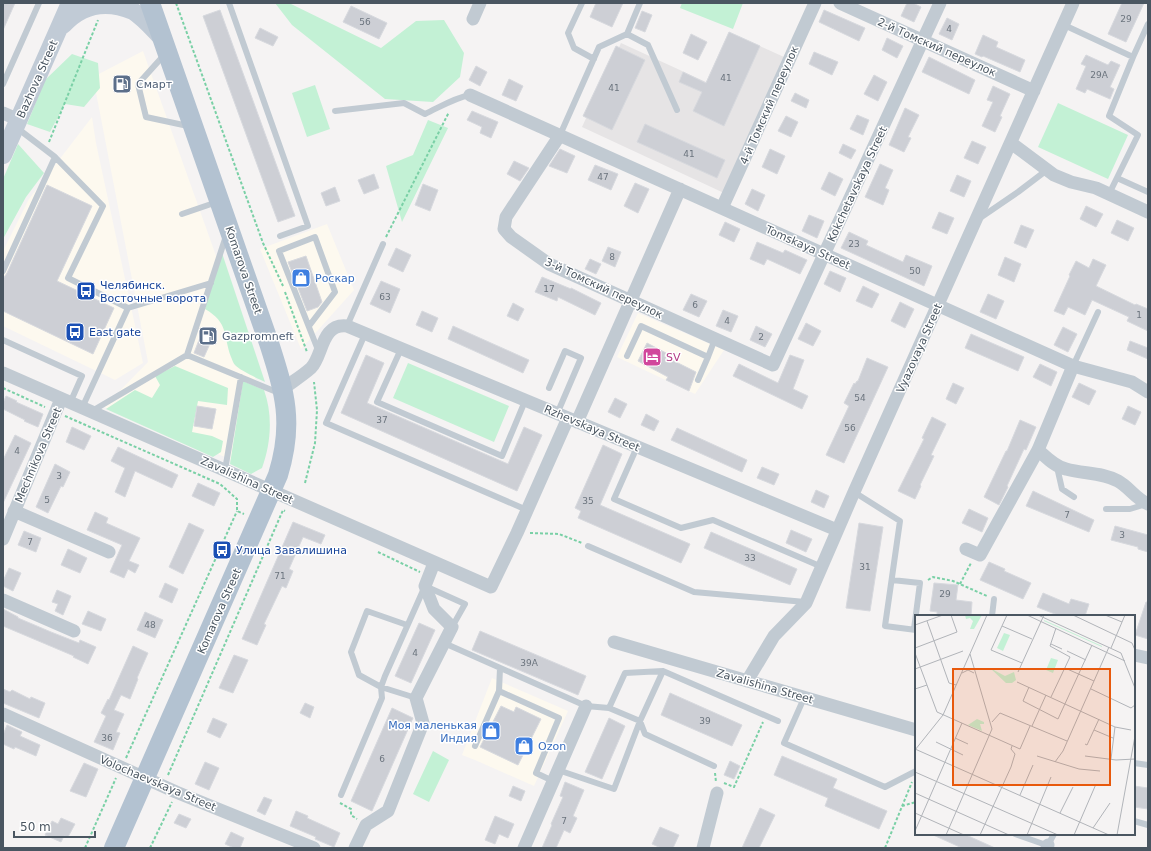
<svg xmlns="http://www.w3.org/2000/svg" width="1151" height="851" font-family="'DejaVu Sans',sans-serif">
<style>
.commercial{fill:#fdf9ef}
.education{fill:#e6e4e5}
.green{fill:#c3f1d5}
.building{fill:#cdcfd5;stroke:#d7d9de}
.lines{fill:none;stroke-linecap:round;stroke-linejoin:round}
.path{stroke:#7ad0a6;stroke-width:2;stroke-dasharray:3 2;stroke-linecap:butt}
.lane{stroke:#c1cad2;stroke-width:6}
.street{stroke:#c1cad2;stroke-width:13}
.secondary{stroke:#c1cbd6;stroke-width:18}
.primary{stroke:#b3c2d1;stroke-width:20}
.labels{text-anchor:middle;stroke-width:3;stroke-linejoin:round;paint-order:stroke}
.number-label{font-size:9px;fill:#6b747e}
.street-label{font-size:11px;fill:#4a5661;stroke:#fff}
.service-label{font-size:11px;fill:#4e5e75;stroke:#fff;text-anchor:start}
.shop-label{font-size:11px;fill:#366cbe;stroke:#fff;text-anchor:start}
.transit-label{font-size:11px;fill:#164399;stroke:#fff;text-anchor:start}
.hotel-label{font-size:11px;fill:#b23c85;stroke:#fff;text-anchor:start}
.inset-road{fill:none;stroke:#b1b4b9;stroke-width:1}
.view{fill:#e8590c;fill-opacity:0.15;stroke:#e8590c;stroke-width:2}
.inset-edge{fill:none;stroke:#4a5661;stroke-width:2}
</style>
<rect width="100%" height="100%" fill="#f5f3f3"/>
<path class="commercial" d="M143,51L256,368L249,467L104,407L148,362L93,77Z
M92,117L96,143L143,363L115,380L3,326V251L29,199Z
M327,224L354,290L301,349L260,249Z
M638,313L724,350L695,394L617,357Z
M492,678L568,711L534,786L475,760L462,755Z"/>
<path class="education" d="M729,32L784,57L724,193L582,127L621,43L706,82Z"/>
<path class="green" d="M275,3H289L381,48L416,21L444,20L464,53L460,77L433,102L385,99L292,25Z
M682,3H743L733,29L680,8Z
M72,54L98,63L100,88L84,107L65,104L50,132L27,124L45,80Z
M315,85L330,129L307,137L292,93Z
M1058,103L1128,135L1108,179L1038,147Z
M428,120L448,128L402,222L386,166L413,155Z
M18,144L44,173L26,197L3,239V179Z
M222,253L265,382C259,379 239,370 235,365C233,363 232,359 231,357C223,335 229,323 205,309Z
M408,363L509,406L494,442L393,398Z
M175,366L228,388L227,405L198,401L192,432L212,436L223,441L221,452L213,457L106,409L135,390L152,398L160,385L155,376Z
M243,381L264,390C273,415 271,443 262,468L251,474L230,464Z
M433,751L449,760L429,802L413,794Z"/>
<path class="building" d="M3,3H15L3,30Z
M596,3H623L612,27L590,17Z
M907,3H913L921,7L914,22L901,16Z
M1122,3H1144L1126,42L1108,34Z
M351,6L387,23L379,39L343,22Z
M220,10L295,216L278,222L203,16Z
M824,10L865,28L859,41L819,22Z
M642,11L652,15L645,32L635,28Z
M947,18L959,24L952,40L939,34Z
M260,28L278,37L273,46L255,38Z
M729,32L760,46L724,126L693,111L702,92L679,82L683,72L706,83Z
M691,34L707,42L698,60L683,53Z
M983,35L998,42L996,47L1025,60L1020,72L983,56L982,57L975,54Z
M887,38L903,46L897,58L882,50Z
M616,46L645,60L612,130L583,116Z
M814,52L838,62L832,75L809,64Z
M1086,55L1108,65L1111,61L1120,65L1110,87L1114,89L1110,99L1087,89L1085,93L1076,89L1086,66L1081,64Z
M929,57L975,80L969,94L922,72Z
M476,66L487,72L480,86L469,80Z
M874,75L887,82L878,101L864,94Z
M509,79L523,86L516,101L502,95Z
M993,86L1010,94L1000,116L1002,117L995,132L982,126L993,102L987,100Z
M795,93L809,100L806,108L791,101Z
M905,108L919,115L908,137L911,138L904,152L889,145Z
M472,111L498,122L491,138L480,133L482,127L467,120Z
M857,115L869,120L863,135L850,129Z
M786,116L798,122L791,137L778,131Z
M645,124L725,160L717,178L637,142Z
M972,141L986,147L978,164L964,158Z
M843,144L856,150L851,159L839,153Z
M560,149L575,156L567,173L549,166Z
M770,149L785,156L777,174L762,167Z
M514,161L529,168L520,181L507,174Z
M880,164L893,170L885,188L889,190L883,205L865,197Z
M595,165L618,174L611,190L588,180Z
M829,172L843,179L835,196L821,189Z
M374,174L379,188L364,194L358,180Z
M957,175L971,181L964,197L950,191Z
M635,183L649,189L638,213L624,206Z
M423,184L438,190L430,211L415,205Z
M47,185L92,206L57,281L114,308L93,354L3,311V279L7,273Z
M335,187L340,201L326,206L321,193Z
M752,189L765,195L758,211L745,204Z
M1086,206L1103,214L1096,227L1080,219Z
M939,212L954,218L947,234L932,228Z
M809,215L824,221L817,238L802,231Z
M1117,220L1134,228L1128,241L1111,233Z
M725,222L740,229L734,242L719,235Z
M1021,225L1034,230L1026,248L1014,243Z
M849,232L868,241L866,245L903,262L906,255L932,266L924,286L841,248Z
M757,242L783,253L785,250L807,260L800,274L767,259L764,265L750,259Z
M608,247L621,252L615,267L602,261Z
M396,248L411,255L403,272L388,265Z
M306,256L322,302L318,307L307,311L288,262Z
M1005,257L1021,264L1014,282L998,275Z
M590,259L601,264L596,274L585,269Z
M1093,259L1106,265L1096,286L1135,305L1136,304L1148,309V331L1127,321L1129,317L1092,300L1085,315L1068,307L1064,315L1054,311L1070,276L1069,275L1076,261L1089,268Z
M830,271L846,278L840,292L824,284Z
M542,277L571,289V288L601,303L595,315L558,297L557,301L535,292Z
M381,281L400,289L390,313L370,304Z
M863,286L879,294L872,308L856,301Z
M691,294L707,301L699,317L683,310Z
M988,294L1004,301L996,319L980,312Z
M900,302L914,309L905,328L891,321Z
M513,303L524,309L518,321L507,316Z
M723,310L738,316L731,332L716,326Z
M422,311L438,318L432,332L416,325Z
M806,323L821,331L813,346L798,339Z
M453,326L529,360L523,373L448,339Z
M756,326L772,334L765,347L750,340Z
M1063,327L1077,334L1068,352L1054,345Z
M202,332L213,337L204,357L194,353Z
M971,334L1024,357L1018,371L965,348Z
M1130,341L1148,348V359L1127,350Z
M647,343L666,353L664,356L696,372L689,391L666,380L668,377L638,361Z
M366,355L384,363L367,403L508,464L524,427L542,435L517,491L341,413Z
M790,355L804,360L793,389L808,396L802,409L733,376L739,364L778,383Z
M867,358L888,367L844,463L826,455L849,406L844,403L854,383L855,384L857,381H858Z
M1040,364L1057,372L1051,386L1033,377Z
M953,383L964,388L956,404L946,399Z
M1079,383L1096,391L1089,405L1072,397Z
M6,396L17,401L16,402L43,414L38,427L24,421L25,420L3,409V403Z
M615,398L627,404L620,418L608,412Z
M197,406L216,409L212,429L194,426Z
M1128,406L1141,412L1135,425L1122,419Z
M646,414L659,421L654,431L641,425Z
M932,417L946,424L931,455L934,456L920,485L921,486L915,499L898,491L924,439L922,438Z
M1020,420L1036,427L1026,450L1024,449L1007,486L1008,487L999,505L984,497L1006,451H1007Z
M72,427L91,436L84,450L66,442Z
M677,428L747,460L742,472L671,440Z
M15,435L31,443L3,503V460Z
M603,445L622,454L600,505L690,544L681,563L578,518L581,511L575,508Z
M118,447L178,475L172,488L135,471L125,497L115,492L125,468L111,461Z
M55,464L70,472L63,487L61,486L48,513L36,507Z
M762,467L779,474L774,485L757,478Z
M198,483L220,493L214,506L192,496Z
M816,490L829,496L824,508L811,502Z
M1033,491L1094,520L1089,532L1026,506Z
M969,509L988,518L982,532L962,523Z
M95,512L108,518L106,523L140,538L129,561L139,565L135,573L128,569L124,578L110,572L122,545L87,530Z
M293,522L325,535L321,544L303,537L289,569L293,571L286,588L282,586L264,624L266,625L257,645L242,639Z
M189,523L204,530L183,574L169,567Z
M859,523L883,527L870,611L846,608Z
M1115,526L1148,535V552L1138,549V547L1111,540Z
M791,530L812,539L806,552L786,543Z
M24,531L41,538L36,552L18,545Z
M711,532L797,569L790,585L704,548Z
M68,549L87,558L80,573L61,565Z
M989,562L1005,569L1004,571L1031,583L1023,599L980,580Z
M9,568L21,573L13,591L3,586V581Z
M165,583L178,589L172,603L159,597Z
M934,583L958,585L956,600L972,602L971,616H937V612L930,611Z
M57,590L71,596L63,615L55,611L58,604L52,602Z
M1043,593L1069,604L1071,599L1089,604L1085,616H1060L1037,607Z
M1146,602H1148V639L1135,635Z
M3,609L18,617V618L51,632L79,643L80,640L96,647L88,664L73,657L74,656L3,626Z
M88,611L106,619L101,631L82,624Z
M145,612L163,620L155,638L137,630Z
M419,623L435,630L411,683L395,676Z
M480,631L586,676L578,695L472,650Z
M133,646L148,653L137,678L138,679L130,699L121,695L114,710L124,714L116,732L120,733L113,750L94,742L106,716L101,713L108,699L109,700Z
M234,655L248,660L233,693L219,688Z
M3,689L10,692L12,690L30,699L31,697L45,703L39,718L3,703Z
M670,693L742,725L732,746L661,715Z
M305,703L314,707L310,718L300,713Z
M501,706L514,712L516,707L541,719L518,765L480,747Z
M392,708L413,718L372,811L351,801Z
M213,718L227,724L220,738L207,732Z
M609,718L625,726L602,779L585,772Z
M7,725L22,732L20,736L40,745L36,756L15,747L14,749L3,744V735Z
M782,756L837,779L833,788L887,811L879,829L825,806L828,798L774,775Z
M730,761L740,766L734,779L724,775Z
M205,762L219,768L209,790L195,784Z
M84,763L98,769L86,797L70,791Z
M565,782L584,790L573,816L577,818L570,833L564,830L556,848H542L552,825L551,824L563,797L560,796Z
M513,786L525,791L521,801L509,796Z
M1134,786L1148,788V809L1134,807Z
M264,797L272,800L265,815L257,811Z
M760,808L775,815L759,848H742Z
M296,811L308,816L307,818L340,833L334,847L315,839L316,837L290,826Z
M179,814L191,819L186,828L174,823Z
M495,816L514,824L508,838L499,834L495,844L485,840Z
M61,818L75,824L68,837L64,836L61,842L45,835L52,821L58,824Z
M660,827L679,835L673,848H661L652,844Z
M231,832L244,838L240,848H234L225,844Z
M931,834H964L995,848H962Z"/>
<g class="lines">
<path class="path" d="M176,3L263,243L283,286
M49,142L98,20
M386,237L449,112
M285,292L307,352
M3,388L45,407
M65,416L220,484L237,499V511L244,514
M305,483L315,443L317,410L314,382
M530,533L559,534L582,543
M378,552L420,572
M928,580L933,577L953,581L987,596
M960,584L971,563
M126,758L237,511
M715,773L716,782
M168,775L283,510L285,511
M724,783L734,787L763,722
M340,803L351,809V815L357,819
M902,806L916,802
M85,848L116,778
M150,848L172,802
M885,848L912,782"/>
<path class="lane" d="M229,3L308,226L280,236
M582,3L568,33L574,48L594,59
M640,3L627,34L648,45L677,110
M1064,25L1133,57L1148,24
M165,54L138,84L146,117L188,126
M3,84L39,3
M335,111L404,103L425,114C440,107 454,98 470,95
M17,128L55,157L103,206L68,278L128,308L82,408
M560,135L599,47L627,34
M1117,178L1148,192
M1109,194L1138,135L1109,116L1133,57
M182,214L217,202
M980,218L1018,192L1047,170
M226,236L187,355L279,393
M3,271L55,157
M128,308L211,283
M309,326L335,292L315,237L279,251L318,350
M347,326L383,244
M365,334L326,423L527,510
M3,340L82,376L70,403
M401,349L377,402L502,456L525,401
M627,356L641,326L708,357L715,339
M1073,366L1098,312
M698,380L708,357
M549,388L565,351L581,358L557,414
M92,411L187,355
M637,447L614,499L681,528L713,520L822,567
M1057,467L1062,489L1074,497
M225,470L241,377
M854,492L900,521L885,626L916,630
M1106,509H1130L1146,504
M588,546L694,592L805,602
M892,580L920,583L914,629
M992,616L994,599
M407,625L367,611L351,652L359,675L381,687L416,698
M444,643L586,706L609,708L640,721L645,734L714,766
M499,691L559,718L536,773L553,781
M804,698L784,743L885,787L916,771
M609,708L625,673L663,671L778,721
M475,746L499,691L500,668
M1134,763L1148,765
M558,770L614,789L640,721L663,671
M341,795L382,698L381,687L385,676L425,586L465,604L452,627
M1134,821L1148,825
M1015,834L1049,846
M1048,845L1054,834"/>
<path class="street" d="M840,3L1034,91
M473,19L480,3
M470,95L1073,366L1132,382L1148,392
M3,113L19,120
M560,135L506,217L504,229L511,237L549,264L773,365L940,3
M1011,143L1054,175L1071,182L1096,188L1148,212
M722,208L815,3
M3,373L491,587L517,533L568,418
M283,389C292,382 302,376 311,368C323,356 321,323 347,326L837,530
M577,422L680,189
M1038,450C1046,457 1055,467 1066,469C1084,474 1102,472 1118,481C1129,487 1136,499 1148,504
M14,511L109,552
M3,539L61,399
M966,549L980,555L1038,450L1073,366
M3,600L74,631
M614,642L916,730
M1134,655L1148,658
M747,681L774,636L806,603L854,492L1073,3
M3,714L176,792L314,848
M355,848L366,825L388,811L423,723L416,698L452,627L434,609L425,586L434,563
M524,848L586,706
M703,848L717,793
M1047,848L1048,845"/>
<path class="secondary" d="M63,25C82,4 107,0 133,11C144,18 153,29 163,39
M3,155L70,3"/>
<path class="primary" d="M114,848L278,475C294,423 285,393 269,343L150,3"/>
</g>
<defs>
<symbol id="fuel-square" viewBox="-11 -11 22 22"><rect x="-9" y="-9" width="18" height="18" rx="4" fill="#5c6f8a" stroke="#fff"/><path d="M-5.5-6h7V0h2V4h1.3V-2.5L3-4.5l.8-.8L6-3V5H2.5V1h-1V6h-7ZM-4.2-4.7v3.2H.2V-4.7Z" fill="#fff"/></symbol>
<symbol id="shop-square" viewBox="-11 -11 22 22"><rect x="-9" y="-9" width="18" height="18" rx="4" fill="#3f7fe0" stroke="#fff"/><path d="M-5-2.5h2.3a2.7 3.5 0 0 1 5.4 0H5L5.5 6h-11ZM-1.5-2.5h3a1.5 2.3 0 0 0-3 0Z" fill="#fff"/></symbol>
<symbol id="bus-square" viewBox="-11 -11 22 22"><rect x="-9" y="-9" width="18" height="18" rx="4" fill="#1a4fb4" stroke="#fff"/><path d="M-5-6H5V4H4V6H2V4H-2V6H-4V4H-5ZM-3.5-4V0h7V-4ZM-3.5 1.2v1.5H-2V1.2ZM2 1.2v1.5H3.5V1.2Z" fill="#fff"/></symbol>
<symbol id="hotel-square" viewBox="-11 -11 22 22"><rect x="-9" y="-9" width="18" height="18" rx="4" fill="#d1479c" stroke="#fff"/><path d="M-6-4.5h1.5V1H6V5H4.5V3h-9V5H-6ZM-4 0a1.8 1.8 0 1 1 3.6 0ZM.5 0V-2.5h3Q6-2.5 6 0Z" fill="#fff"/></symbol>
</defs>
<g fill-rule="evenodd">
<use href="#fuel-square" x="111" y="73" width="22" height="22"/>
<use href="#shop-square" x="290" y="267" width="22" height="22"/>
<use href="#bus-square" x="75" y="280" width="22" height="22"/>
<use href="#bus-square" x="64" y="321" width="22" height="22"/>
<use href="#fuel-square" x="197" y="325" width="22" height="22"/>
<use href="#hotel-square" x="641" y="346" width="22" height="22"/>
<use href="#bus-square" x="211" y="539" width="22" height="22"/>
<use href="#shop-square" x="480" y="720" width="22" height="22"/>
<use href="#shop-square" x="513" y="735" width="22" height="22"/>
</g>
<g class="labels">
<g class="number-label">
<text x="1126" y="22">29</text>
<text x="365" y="25">56</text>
<text x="949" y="32">4</text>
<text x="1099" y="78">29А</text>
<text x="726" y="81">41</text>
<text x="614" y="91">41</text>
<text x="689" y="157">41</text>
<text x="603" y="180">47</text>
<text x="854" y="247">23</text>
<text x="612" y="260">8</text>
<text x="915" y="274">50</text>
<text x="549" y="292">17</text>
<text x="385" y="300">63</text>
<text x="695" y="308">6</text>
<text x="1139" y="318">1</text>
<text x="727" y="324">4</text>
<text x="761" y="340">2</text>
<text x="860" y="401">54</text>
<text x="382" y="423">37</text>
<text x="850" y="431">56</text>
<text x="17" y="454">4</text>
<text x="59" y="479">3</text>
<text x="47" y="503">5</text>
<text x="588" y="504">35</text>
<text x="1067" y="518">7</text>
<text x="1122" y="538">3</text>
<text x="30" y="545">7</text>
<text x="750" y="561">33</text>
<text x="865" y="570">31</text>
<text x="280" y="579">71</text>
<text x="945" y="597">29</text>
<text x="150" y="628">48</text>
<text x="415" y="656">4</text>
<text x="529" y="666">39А</text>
<text x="705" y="724">39</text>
<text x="107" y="741">36</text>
<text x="382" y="762">6</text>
<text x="564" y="824">7</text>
</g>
<g class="street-label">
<text transform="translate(937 47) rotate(24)" y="4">2-й Томский переулок</text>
<text transform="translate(37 79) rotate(-66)" y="4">Bazhova Street</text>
<text transform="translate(769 105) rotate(-66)" y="4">4-й Томский переулок</text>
<text transform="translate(857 184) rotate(-65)" y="4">Kokchetavskaya Street</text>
<text transform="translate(808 247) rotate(24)" y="4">Tomskaya Street</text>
<text transform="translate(244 270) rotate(71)" y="4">Komarova Street</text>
<text transform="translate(604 288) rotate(25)" y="4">3-й Томский переулок</text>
<text transform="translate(919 348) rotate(-66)" y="4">Vyazovaya Street</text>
<text transform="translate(592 428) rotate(23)" y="4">Rzhevskaya Street</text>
<text transform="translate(38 455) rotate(-67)" y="4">Mechnikova Street</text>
<text transform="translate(247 480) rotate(24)" y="4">Zavalishina Street</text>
<text transform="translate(219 611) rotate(-66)" y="4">Komarova Street</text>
<text transform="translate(765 686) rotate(16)" y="4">Zavalishina Street</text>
<text transform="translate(158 783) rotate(23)" y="4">Volochaevskaya Street</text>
</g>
<g class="service-label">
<text x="136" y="88">Смарт</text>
<text x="222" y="340">Gazpromneft</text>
</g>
<g class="shop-label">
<text x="315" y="282">Роскар</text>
<text x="477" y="729" text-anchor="end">Моя маленькая<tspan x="477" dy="13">Индия</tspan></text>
<text x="538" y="750">Ozon</text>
</g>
<g class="transit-label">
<text x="100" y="289">Челябинск.<tspan x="100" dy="13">Восточные ворота</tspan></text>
<text x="89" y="336">East gate</text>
<text x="236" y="554">Улица Завалишина</text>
</g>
<g class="hotel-label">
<text x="666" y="361">SV</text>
</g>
</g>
<g transform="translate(915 615)">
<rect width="220" height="220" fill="#f5f3f3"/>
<path d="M50,0H67L59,14H55L58,6L55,3L51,4ZM129,5L187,31V32L129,6ZM89,18L95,20L88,36L82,33ZM136,43L143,45L138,58L131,55ZM75,53L90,61L99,57L101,65L97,68H91ZM62,104L69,107V109H65L67,116L53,110Z" fill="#c3f1d5"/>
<path class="inset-road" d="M92,0L76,35L107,48M112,0L210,46M123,0L206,38L220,73M158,0L217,28L220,35M190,0L207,7M12,6L34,68L41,70M0,10L28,0M87,11L117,24M136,29L147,34M0,33L42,17L36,0M196,33L210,0M152,36L171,45M0,38L22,97L105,134L115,111M150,53L179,66M0,54L48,36M103,57L129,0M47,58L53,55L59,58M102,67L200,112L216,115M114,72L108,86L143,104L177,30M0,74L12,70M176,74L216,93L220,90M136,82L155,42L135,31L141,13M77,107L85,98L152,126M117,111L131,80M179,115L198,123M40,123L53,129M21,127L48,140M170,129L172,130L184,104M0,134L194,220M0,135L28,100L72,0M122,141L164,154L185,156M170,141L201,145L220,144M196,144L200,112M140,147L148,136L194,32M0,157L143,220M0,178L94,220M105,180L118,150M0,198L49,220M145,198L158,172M178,213L195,188M0,216L47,108M31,220L77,114L55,39M65,220L96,152L100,139L96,134L97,131M112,220L136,162M159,220L181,169M202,220L220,121"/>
<path class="view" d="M38,54H195V170H38Z"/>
<rect width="220" height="220" class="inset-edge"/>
</g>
<rect width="1151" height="851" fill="none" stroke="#4a5661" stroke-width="8"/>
<path d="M14 831v6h81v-6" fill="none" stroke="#4a5661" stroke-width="2"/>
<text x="20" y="831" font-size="12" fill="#4a5661" stroke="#ffffff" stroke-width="3" paint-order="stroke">50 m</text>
</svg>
